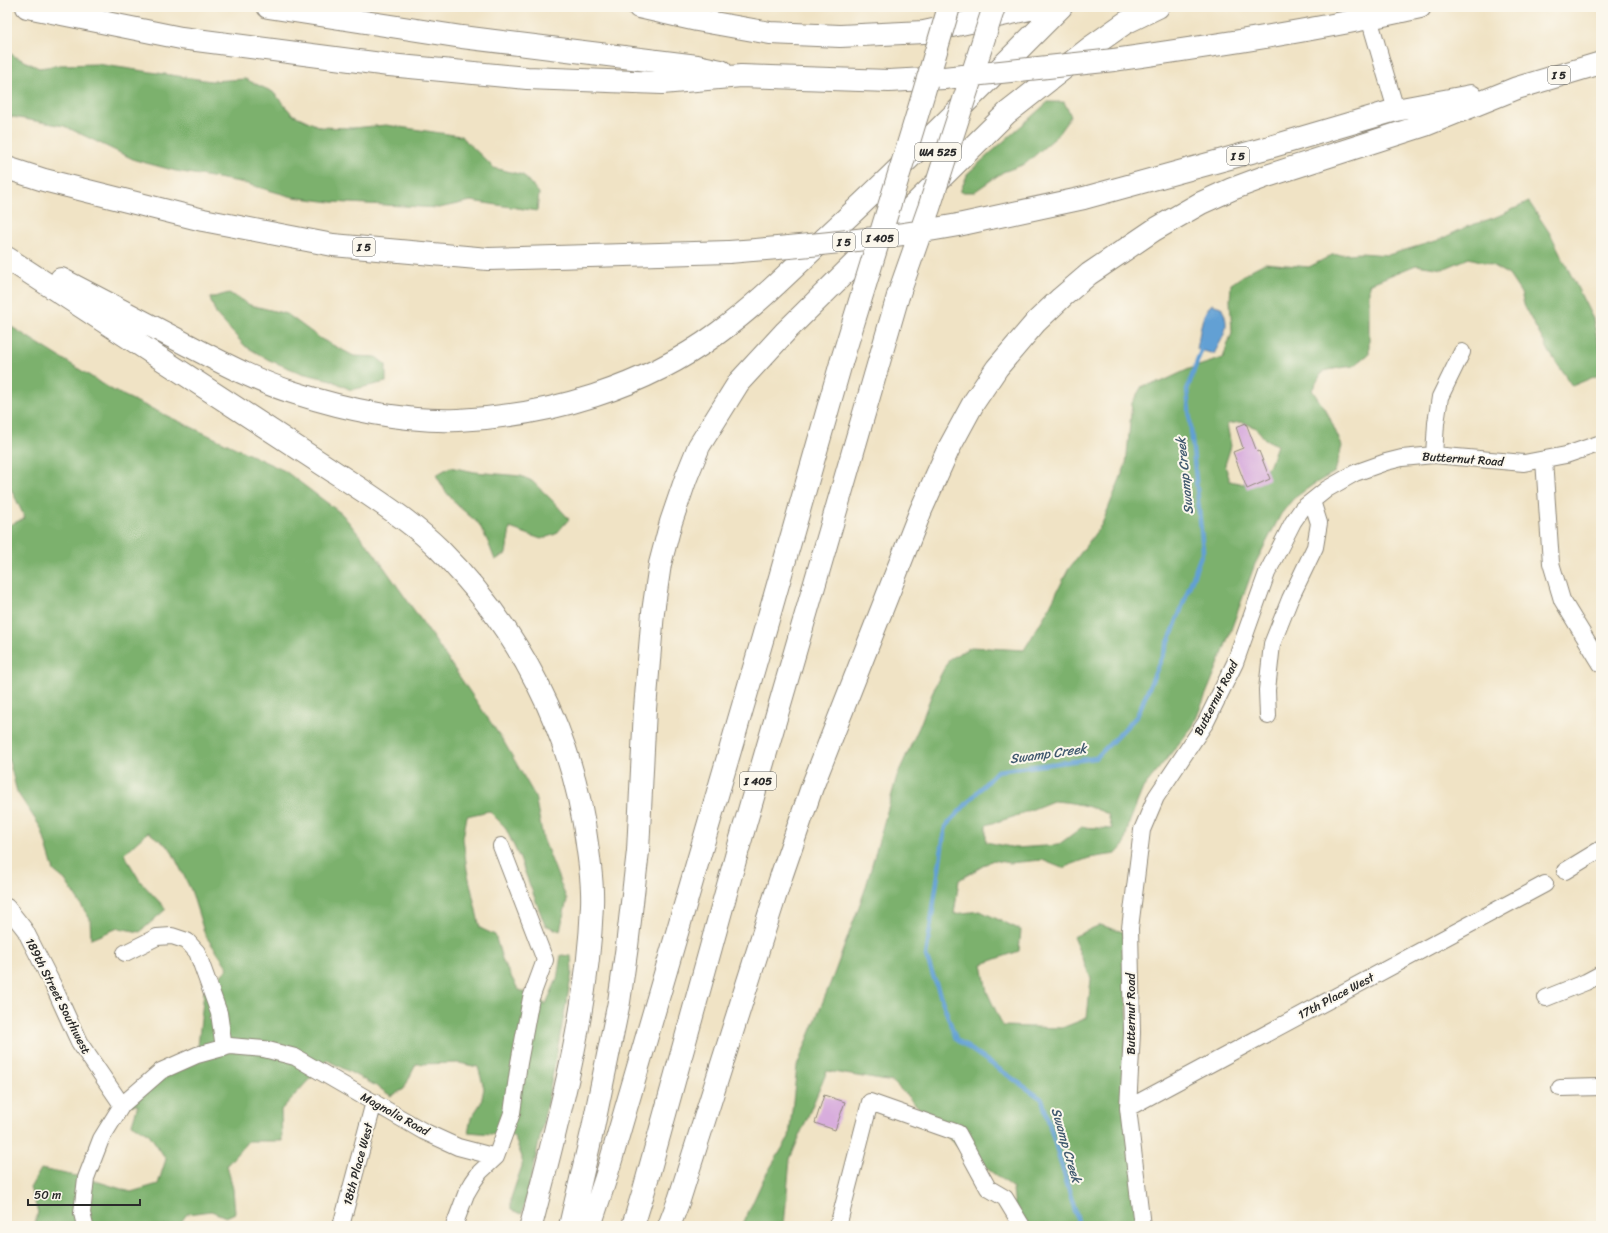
<svg xmlns="http://www.w3.org/2000/svg" width="1608" height="1233" font-family="Sriracha,sans-serif">
<style>
.forest{fill:#7bb16d;stroke:#536e4c;fill-rule:evenodd}
.water{fill:#62a0d4;stroke:#466680}
.lines{fill:none;stroke-linecap:round;stroke-linejoin:round}
.stream{stroke:#62a0d4;stroke-width:4.5}
.building{fill:#d8addd}
.minor-casing{stroke:#8e8778;stroke-width:18}
.highway-casing{stroke:#8e8778;stroke-width:24}
.minor{stroke:#fff;stroke-width:16}
.highway{stroke:#fff;stroke-width:22}
.highway-bridge-casing{stroke:#8e8778;stroke-width:24;stroke-linecap:butt}
.highway-bridge{stroke:#fff;stroke-width:22}
.labels{text-anchor:middle;stroke-width:4;stroke-linejoin:round;paint-order:stroke}
.shield{fill:#fbf7ec;stroke:#696865;stroke-width:1}
.shield-label{font-size:11px;font-weight:bold;fill:#2b2b2b}
.street-label{font-size:12px;fill:#2b2b2b;stroke:#fbf7ec}
.water-label{font-size:13px;font-style:italic;fill:#415a6f;stroke:#fbf7ec}
</style>
<rect width="100%" height="100%" fill="#fbf7ec"/>
<filter id="ink" filterUnits="userSpaceOnUse"><feTurbulence type="fractalNoise" baseFrequency=".025" numOctaves="2"/><feDisplacementMap in="SourceGraphic" scale="8" xChannelSelector="R" yChannelSelector="G"/><feConvolveMatrix kernelMatrix="1 2 1 2 8 2 1 2 1" color-interpolation-filters="sRGB"/></filter>
<filter id="wash" filterUnits="userSpaceOnUse"><feTurbulence type="fractalNoise" baseFrequency=".012" numOctaves="4" result="noise"/><feDisplacementMap in="SourceGraphic" scale="16" xChannelSelector="R" yChannelSelector="G"/><feGaussianBlur stdDeviation="0.9" result="paint"/><feColorMatrix in="noise" values="0 0 0 0 0 0 0 0 0 0 0 0 0 0 0 0 0 1.4 0 .05"/><feComposite in="paint" operator="in"/></filter>
<g filter="url(#wash)">
<rect width="100%" height="100%" fill="#f0e3c5"/>
<path class="forest" d="M7,51L14,56L39,68L60,65L97,64L211,81L245,79L273,92L292,114L320,127L352,128L386,125L461,136L494,168L523,175L539,193L537,211L471,201L439,208L331,202L293,197L240,182L176,171L135,160L64,126L7,116Z
M1048,102H1064L1071,116L1056,137L1025,164L1003,172L974,192H960L968,173Z
M1529,202L1551,235L1593,319L1601,356V374L1572,386L1550,353L1525,308L1521,293L1509,275L1488,263L1469,258L1443,269L1416,265L1369,284V354L1354,366L1339,368L1323,371L1312,390L1328,414L1342,446L1335,472L1314,484L1293,499L1281,514L1255,564L1220,660L1193,726L1143,788L1129,823L1124,845L1116,854L1089,858L1062,868L1042,860L1009,863L993,860L959,880L954,914L980,911L1021,930L1019,951L982,964L987,992L1003,1026L1062,1028L1087,1018L1091,979L1073,937L1100,925L1123,932L1138,1226H1016L1013,1188L957,1146L893,1082L827,1071L790,1159L784,1226H742L764,1178L789,1137L797,1066L834,974L865,890L897,776L920,725L935,686L949,659L971,647L1024,650L1048,610L1068,570L1102,524L1126,464L1132,403L1142,386L1161,382L1189,369L1223,358L1232,332L1230,301L1231,284L1253,269L1265,263L1309,267L1332,255L1361,253L1388,255L1439,240L1466,227L1496,217ZM1242,422L1256,428L1265,439L1277,445L1270,465L1256,477L1243,484L1230,481L1225,465L1231,446L1227,424ZM1053,801C1072,802 1091,806 1108,814L1112,829L1082,827L1058,845L1016,848L986,842V825L1013,817Z
M229,293L250,305L287,314L321,339L354,356L376,357L386,365V382L351,390L331,380L301,373L269,360L245,346L216,314L210,298Z
M7,324L114,391L285,471L342,514L374,553L421,620L504,742L535,796L543,838L567,900L560,931L545,925L520,859L505,827L489,811L467,816L463,838L467,870L480,928L495,935L503,962L518,989L546,1004L557,979L561,955L571,956L572,973C556,1054 543,1134 522,1214L511,1210V1198L522,1166V1157L514,1136L468,1132L471,1118L481,1103L484,1088L478,1067L459,1063L416,1064L404,1089L391,1096L378,1087L327,1060L281,1110L282,1141H248L227,1165L233,1189L235,1213L226,1217L211,1211L187,1214L178,1226H34L38,1212L30,1188L41,1169L86,1178L131,1192L158,1184L166,1159L149,1134L132,1124L138,1105H122L197,1055L204,992L228,968L205,935L191,890L170,848L148,832L124,854L140,881L166,909L140,932L118,928L91,939L90,919L65,880L54,871L41,828L17,792L7,753V526L25,518L7,481Z
M450,467L475,472L521,476L532,481L552,500L569,519L556,534L541,539L510,528L506,554L495,560L488,542L479,524L457,505L446,492L436,475Z"/>
<path class="water" d="M1212,304L1221,307C1232,327 1223,336 1214,354L1197,349C1200,335 1200,314 1212,304Z"/>
<g class="lines">
<path class="stream" d="M1077,1226L1078,1221L1042,1099L956,1039L926,956L945,827L997,771L1096,758L1137,716L1173,631L1203,550L1187,390L1203,345"/>
</g>
<g id="blocks">
<path class="building" d="M1246,423L1257,452L1259,451L1270,479L1247,489L1233,452L1243,448L1236,427Z
M824,1095L845,1102L835,1130L815,1123Z"/>
</g>
</g>
<g filter="url(#ink)">
<use href="#blocks" fill-opacity="0" stroke="#8e8778" stroke-width="1"/>
<g class="lines">
<defs>
<path id="minor" d="M1369,18L1396,110
M1434,455L1436,423L1440,397L1462,352
M1544,460L1551,563L1562,600L1601,664
M1268,716L1267,690L1272,644L1290,599L1315,547L1319,523L1312,501
M1565,871L1601,849
M7,907L25,930L53,985L79,1042L122,1105
M125,953L157,937L172,936L187,941L197,952L219,1013L224,1048
M1546,998L1586,982L1601,974
M1560,1088L1601,1087
M1128,1108L1545,884
M85,1226L82,1213L86,1178L101,1139L122,1105L161,1071L197,1055L230,1046L264,1049L295,1057L423,1131L458,1147L496,1157
M341,1226L374,1102
M454,1226L466,1194L473,1182L480,1172L496,1157L512,1113L519,1063L531,998L545,960L501,846
M838,1226L870,1102L958,1133L988,1188L1005,1198L1022,1226
M1142,1226L1128,1108L1132,1033L1130,928L1142,830L1156,797L1206,722L1235,663L1267,573L1293,522L1302,509L1327,489L1355,473L1386,462L1402,458L1434,455L1524,463L1566,455L1601,443"/>
<path id="highway" d="M27,7L181,38L389,65L527,78L662,83L741,76L889,81L944,78
M268,7L462,37L697,66L721,71
M639,7L697,20L770,33L840,36L924,32L1039,7
M1114,60C1216,45 1319,30 1420,7
M7,168L44,180L203,220L333,245L488,259L729,252
M958,225L1084,198L1270,147L1396,110L1471,96
M7,258L368,494C393,511 418,528 439,549C519,629 573,732 587,844C590,864 593,885 592,905C588,1014 558,1121 531,1226
M61,279C101,300 142,321 182,342C219,361 255,381 295,393C345,409 405,422 458,420C549,416 644,388 718,333C761,302 798,263 837,227C914,156 987,81 1061,7
M570,1226L593,1128L619,1002L627,946L638,851L645,709L653,612L660,564L671,522L686,478L699,446L739,382L786,331L1007,113L1091,47L1125,23L1158,7
M590,1226L606,1177L763,637L841,363
M633,1226L644,1190L740,842L898,296
M669,1226L679,1200L782,874L812,787L921,510L948,450L974,402L997,368L1036,322L1061,298L1089,274L1154,230L1201,203L1232,189L1267,176L1425,125L1517,88L1601,63"/>
</defs>
<use href="#minor" class="minor-casing"/>
<use href="#highway" class="highway-casing"/>
<use href="#minor" class="minor"/>
<use href="#highway" class="highway"/>
<defs>
<path id="highway-bridge" d="M944,78L1114,60
M729,252C806,246 883,239 958,225
M898,296L929,208L994,7
M841,363L918,112L949,7"/>
</defs>
<use href="#highway-bridge" class="highway-bridge-casing"/>
<use href="#highway-bridge" class="highway-bridge"/>
</g>
</g>
<g class="labels">
<g class="shield">
<rect x="1548" y="66" width="22" height="18" rx="3"/>
<rect x="915" y="143" width="46" height="18" rx="3"/>
<rect x="1227" y="147" width="22" height="18" rx="3"/>
<rect x="862" y="229" width="36" height="18" rx="3"/>
<rect x="833" y="233" width="22" height="18" rx="3"/>
<rect x="353" y="238" width="22" height="18" rx="3"/>
<rect x="740" y="772" width="36" height="18" rx="3"/>
</g>
<g class="shield-label">
<text x="1559" y="79">I 5</text>
<text x="938" y="156">WA 525</text>
<text x="1238" y="160">I 5</text>
<text x="880" y="242">I 405</text>
<text x="844" y="246">I 5</text>
<text x="364" y="251">I 5</text>
<text x="758" y="785">I 405</text>
</g>
<g class="street-label">
<text transform="translate(1463 459) rotate(4)" y="4">Butternut Road</text>
<text transform="translate(1216 698) rotate(-63)" y="4">Butternut Road</text>
<text transform="translate(58 996) rotate(63)" y="4">189th Street Southwest</text>
<text transform="translate(1336 996) rotate(-28)" y="4">17th Place West</text>
<text transform="translate(1131 1014) rotate(-90)" y="4">Butternut Road</text>
<text transform="translate(395 1114) rotate(29)" y="4">Magnolia Road</text>
<text transform="translate(358 1164) rotate(-75)" y="4">18th Place West</text>
</g>
<g class="water-label">
<text transform="translate(1184 476) rotate(-96)" y="5">Swamp Creek</text>
<text transform="translate(1048 753) rotate(-8)" y="5">Swamp Creek</text>
<text transform="translate(1067 1145) rotate(74)" y="5">Swamp Creek</text>
</g>
</g>
<rect width="1608" height="1233" fill="none" stroke="#fbf7ec" stroke-width="24"/>
<path d="M28 1199v6h112v-6" fill="none" stroke="#2b2b2b" stroke-width="2"/>
<text x="34" y="1199" font-size="12" fill="#2b2b2b" stroke="#fbf7ec" stroke-width="3" paint-order="stroke">50 m</text>
</svg>
